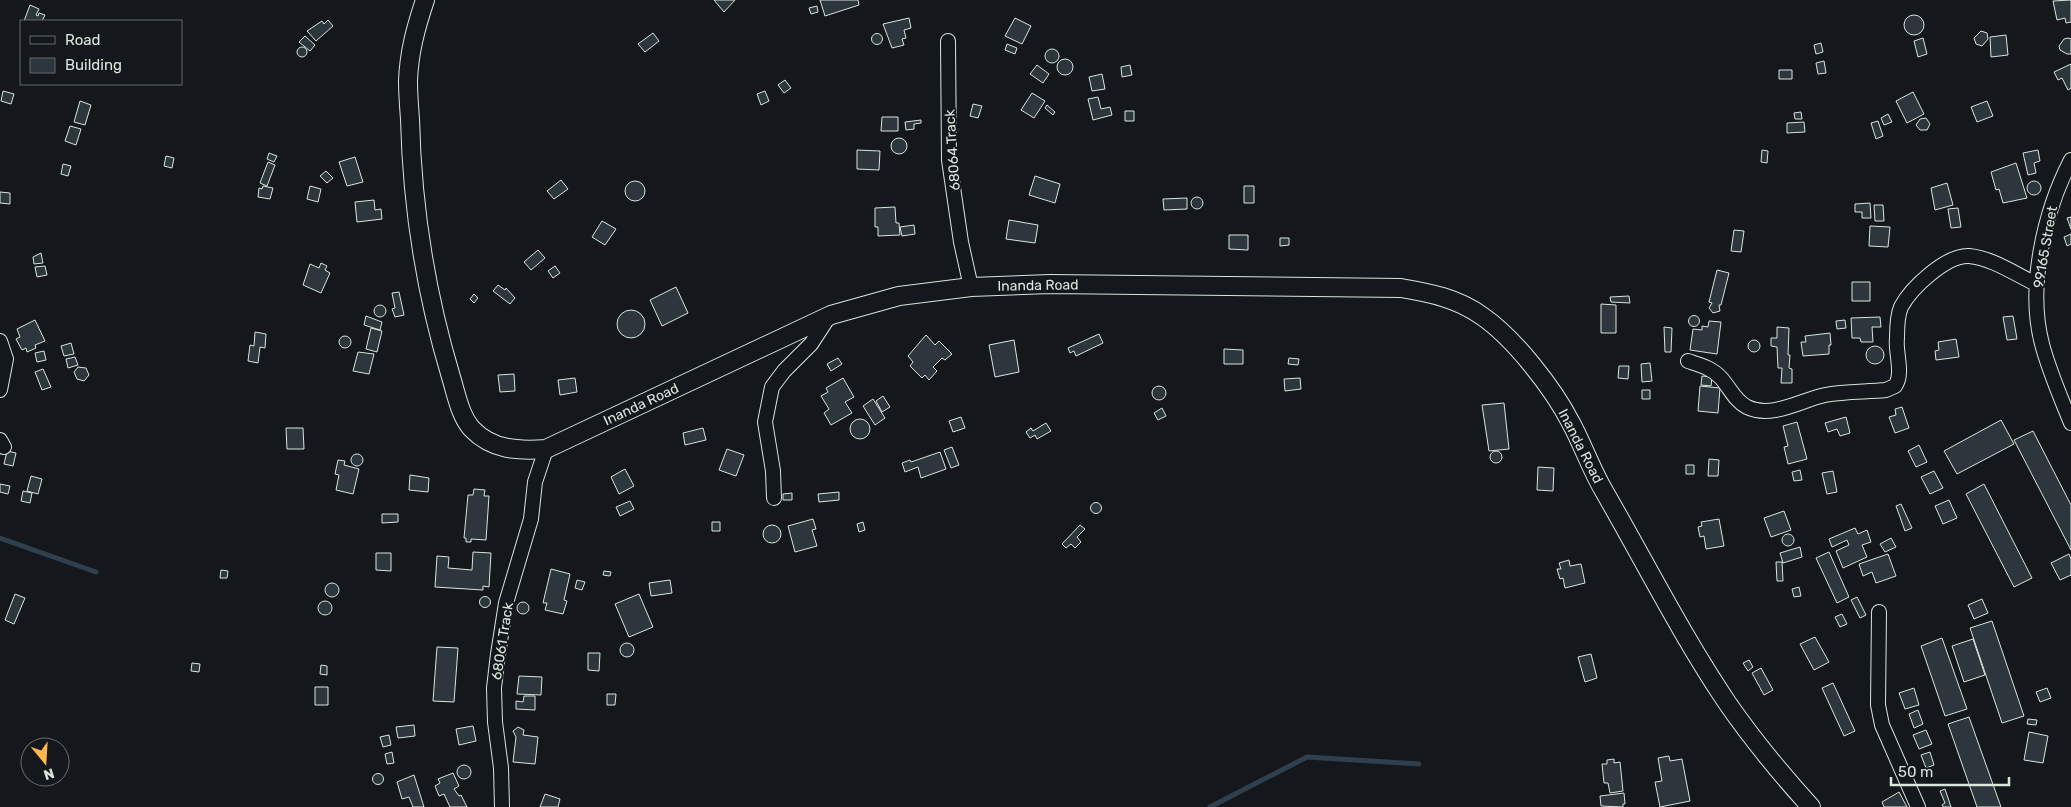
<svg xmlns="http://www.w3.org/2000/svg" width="2071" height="807" font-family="Rubik,sans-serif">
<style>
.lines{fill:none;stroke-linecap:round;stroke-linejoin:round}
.stream{stroke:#2f3f4d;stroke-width:5}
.building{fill:#2c363c;stroke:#d8e6dc}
.minor-casing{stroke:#d8e6dc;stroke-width:16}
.tertiary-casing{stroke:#d8e6dc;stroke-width:20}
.minor{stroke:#14181c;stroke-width:14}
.tertiary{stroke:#14181c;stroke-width:18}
.labels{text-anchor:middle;stroke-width:4;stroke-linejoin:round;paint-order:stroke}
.street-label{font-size:14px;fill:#d8e6dc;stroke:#14181c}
</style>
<rect width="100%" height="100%" fill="#14181c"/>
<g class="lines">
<path class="stream" d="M0,538L96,572
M1210,807L1307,757L1419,764"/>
</g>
<path class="building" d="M714,0H735L724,12Z
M820,0H858L859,5L825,16Z
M2071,0V22L2066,23L2065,18L2057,20L2053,1Z
M30,5L39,9L36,15L38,16L39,13L45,15L42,21H24Z
M817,6L818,12L811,14L809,8Z
M1904 25a10 10 0 1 1 20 0a10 10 0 1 1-20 0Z
M909,18L911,28L904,30L906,38L902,39L904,45L892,48L883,24Z
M1015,18L1031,26L1022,44L1005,36Z
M328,20L333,26L316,41L307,31L322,21L324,24Z
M1981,31L1987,33L1988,39L1982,46L1976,44L1974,38Z
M653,33L659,41L645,52L638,44Z
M871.5 39a5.5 5.5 0 1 1 11 0a5.5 5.5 0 1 1-11 0Z
M2006,35L2008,55L1991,57L1990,37Z
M305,36L315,45L310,51L299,42Z
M1923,38L1927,54L1918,57L1914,41Z
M2068,38L2071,39V54H2067L2060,50L2059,46L2064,39Z
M1821,43L1823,52L1816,54L1814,45Z
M1007,44L1017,48L1015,54L1005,50Z
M297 52a5 5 0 1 1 10 0a5 5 0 1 1-10 0Z
M1045 56a7 7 0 1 1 14 0a7 7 0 1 1-14 0Z
M1057 67a8 8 0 1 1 16 0a8 8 0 1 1-16 0Z
M1824,61L1826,73L1818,74L1816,63Z
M2071,64V88L2068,90L2062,78L2058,80L2054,72Z
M1037,65L1049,74L1043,83L1030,74Z
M1130,65L1132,75L1122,77L1121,67Z
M1779,70H1792V79H1779Z
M1102,74L1105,89L1092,91L1089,77Z
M785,80L791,88L784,93L778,85Z
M3,91L14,94L11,104L1,101Z
M765,91L769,101L761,105L757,94Z
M1913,92L1924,114L1907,123L1896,101Z
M1032,93L1045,101L1034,118L1021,110Z
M1098,97L1101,109L1110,107L1112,115L1093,120L1088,99Z
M80,101L91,105L85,125L74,122Z
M1987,101L1993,116L1977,122L1971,107Z
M973,104L982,106L978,118L970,116Z
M1047,105L1055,112L1053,115L1045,108Z
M1125,111H1134V121H1125Z
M1801,112L1802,119H1795L1794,113Z
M1888,114L1892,122L1884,125L1881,118Z
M882,117H898V131H881Z
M1926,118L1930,124L1927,130H1920L1916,125L1920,119Z
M921,120V123L914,124V129L906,130L905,122Z
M1878,121L1883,136L1876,139L1871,123Z
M1804,122L1805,132L1787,133V123Z
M70,126L81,129L76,145L65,141Z
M891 146a8 8 0 1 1 16 0a8 8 0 1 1-16 0Z
M857,150L880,151L879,170L857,169Z
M1762,150L1768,151L1767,163L1761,162Z
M2038,150L2040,161L2034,163L2036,173L2028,175L2023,153Z
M269,153L277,156L274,162L267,159Z
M166,156L174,158L172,168L164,166Z
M355,157L363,182L347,186L339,162Z
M268,162L275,165L267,186L260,183Z
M2016,163L2027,198L2003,203L1999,189L1996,190L1991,172Z
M63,164L71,166L68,176L61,174Z
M326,171L333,178L327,183L320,176Z
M1035,176L1060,184L1055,203L1029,195Z
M561,180L568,189L554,199L547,191Z
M2027 188a7 7 0 1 1 14 0a7 7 0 1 1-14 0Z
M625 191a10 10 0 1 1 20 0a10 10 0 1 1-20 0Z
M1947,183L1953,205L1935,210L1931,188Z
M263,186L273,188L270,199L258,197L259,188L262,189Z
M310,186L321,189L318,202L307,199Z
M1244,186H1254V203H1244Z
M0,192L10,193V204L0,203Z
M1191 203a6 6 0 1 1 12 0a6 6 0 1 1-12 0Z
M1187,198V209L1164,210L1163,199Z
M374,200L375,210L381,209L382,219L357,222L355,202Z
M1870,203L1871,218H1862V212H1855V204Z
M1874,205H1883L1884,221H1875Z
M895,207L896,223H899L900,235L878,236V227H875V208Z
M1958,208L1961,227L1951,228L1948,209Z
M2071,217V229L2067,218Z
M1009,220L1038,225L1035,243L1006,239Z
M602,221L616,229L605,245L592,237Z
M914,225L915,234L902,236L900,227Z
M1870,226L1890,227L1888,247L1869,246Z
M1734,230L1744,231L1741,252L1731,251Z
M2071,234V244L2067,246L2064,237Z
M1229,235H1248V250L1229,249Z
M1280,238H1289V245L1280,246Z
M538,250L545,258L531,270L524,262Z
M41,253L43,263L34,264L33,257Z
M321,263L327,266L325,270L330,273L321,293L303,285L310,264L319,268Z
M45,266L47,275L37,277L35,267Z
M555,266L560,273L553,278L548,271Z
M1717,270L1729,273L1721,305H1719L1720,311L1713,313L1709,308L1712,303L1709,302Z
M1852,282H1870V301H1852Z
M498,285L505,290L506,288L515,298L510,304L493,291Z
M676,287L688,313L662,326L650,300Z
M399,292L404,315L395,317L392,309L395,308L392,293Z
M474,294L478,298L474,303L470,299Z
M1629,296L1630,303L1611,302L1610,297Z
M1601,304L1616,305V333H1601Z
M374 311a6 6 0 1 1 12 0a6 6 0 1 1-12 0Z
M617 324a14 14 0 1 1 28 0a14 14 0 1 1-28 0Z
M1688.5 321a5.5 5.5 0 1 1 11 0a5.5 5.5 0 1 1-11 0Z
M366,316L382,322L380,330L364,325Z
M2013,316L2017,339L2007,340L2003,317Z
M1880,317L1881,327H1872L1873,342H1861L1860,338H1852L1851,318Z
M35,320L45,341L35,345L36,348L27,352L26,348L22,350L16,339L20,337L17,329Z
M1845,320L1846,328L1837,329L1836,321Z
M1709,321L1721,322L1717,354L1690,350L1693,329L1702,330V326L1708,327Z
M1664,327L1672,328L1671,352H1665Z
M1777,327L1789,328L1788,355H1790L1789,368L1792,369V383H1781L1782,368H1778L1777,347L1771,346V338H1777Z
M371,328L382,331L377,352L366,349Z
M255,332L266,334L265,348L260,347L258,363L248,361L250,345L254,346Z
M1830,333L1831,345H1829V354L1803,356L1801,342H1806L1805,336Z
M1099,334L1103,343L1076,356L1074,351L1070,353L1068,348Z
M926,335L935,345L939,341L952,354L945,360L942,358L933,367L937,371L929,380L925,375L922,378L910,366L913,362L908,356Z
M339 342a6 6 0 1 1 12 0a6 6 0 1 1-12 0Z
M1956,339L1959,357L1936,360L1935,351L1939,350L1938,342Z
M1748 346a6 6 0 1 1 12 0a6 6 0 1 1-12 0Z
M1014,340L1019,372L995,377L989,345Z
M71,343L74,354L64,356L61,346Z
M1866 355a9 9 0 1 1 18 0a9 9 0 1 1-18 0Z
M1224,349L1243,350V364H1224Z
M44,351L46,360L37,362L35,353Z
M358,352L374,354L369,374L353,371Z
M75,357L78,365L68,368L66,359Z
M838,358L842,364L831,371L827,364Z
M1289,358L1299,359L1298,365L1288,364Z
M1650,363L1652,381L1642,382L1641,364Z
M1619,366H1629L1628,379L1618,378Z
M78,367L86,368L89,375L84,381L77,379L74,372Z
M43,369L51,387L42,390L35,372Z
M514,374L515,391L500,392L498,375Z
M1702,376L1712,377L1711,386L1701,385Z
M575,378L577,392L560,395L558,380Z
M843,378L854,397L845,402L852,413L831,425L824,413L829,409L821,396L828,392L826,388Z
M1300,378L1301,389L1285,391L1284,379Z
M1152 393a7 7 0 1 1 14 0a7 7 0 1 1-14 0Z
M1700,386L1720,388L1718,413L1698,411Z
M1642,390H1650V399H1642Z
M883,396L890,407L882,412L876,401Z
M873,399L885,418L875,425L863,406Z
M1504,403L1509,449L1489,451L1482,405Z
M1902,407L1909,428L1895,433L1889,417L1896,415L1895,409Z
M1162,408L1166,416L1158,420L1154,413Z
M961,417L965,428L953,432L949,421Z
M1846,417L1850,433L1840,436L1837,429L1828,432L1825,423Z
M850 429a10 10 0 1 1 20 0a10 10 0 1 1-20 0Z
M2001,420L2014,444L1957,474L1944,451Z
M1797,422L1807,459L1788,464L1784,447L1788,446L1783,426Z
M1046,423L1051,431L1037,439L1035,435L1030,438L1026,432L1031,428L1033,431Z
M286,428H303L304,449H287Z
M703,428L706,440L685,445L683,433Z
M2033,431L2071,505V550L2014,440Z
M1919,445L1927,462L1916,467L1908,451Z
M952,447L959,465L951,468L944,450Z
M727,449L744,455L736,476L719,470Z
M7,451L16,453L13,466L4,464Z
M1490 457a6 6 0 1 1 12 0a6 6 0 1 1-12 0Z
M940,452L946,469L921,478L918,467L905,472L902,463L910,460L911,462Z
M351 460a6 6 0 1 1 12 0a6 6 0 1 1-12 0Z
M1709,459L1719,460L1718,476H1708Z
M338,460L345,461L344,465L359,469L353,494L336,490L339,475L335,474Z
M1686,465H1694V474H1686Z
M1538,467L1554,468L1553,491L1537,490Z
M625,469L634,486L619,494L611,477Z
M1800,470L1802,480L1794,481L1792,472Z
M1833,471L1837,492L1827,494L1822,473Z
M1934,471L1943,488L1930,494L1921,477Z
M410,475L429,478L428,492L409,490Z
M31,476L42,479L38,494L27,491Z
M0,484L10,486L8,494L0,492Z
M1984,484L2032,578L2014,587L1966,494Z
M474,489L485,490L484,496H489L486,540L471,539V542H466V538H464L468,495H473Z
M23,491L32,493L30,503L21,501Z
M839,492V500L819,502L818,494Z
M792,493V500H783V494Z
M1949,500L1957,518L1943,524L1935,506Z
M630,501L634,509L620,516L616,507Z
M1090.5 508a5.5 5.5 0 1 1 11 0a5.5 5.5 0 1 1-11 0Z
M1901,504L1912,528L1905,531L1896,506Z
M1784,511L1791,530L1771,537L1764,518Z
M382,514H398V522L382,523Z
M813,519L816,529L812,530L817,546L795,552L788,526Z
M1719,519L1724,546L1706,549L1704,536L1700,537L1698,527L1702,526L1701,522Z
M712,522H720V531H712Z
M863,522L865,530L859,532L857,524Z
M763 534a9 9 0 1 1 18 0a9 9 0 1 1-18 0Z
M1080,525L1085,529L1077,537L1081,542L1075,548L1071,544L1066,548L1062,544Z
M1855,528L1858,534L1867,530L1871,542L1862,545L1867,557L1843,568L1836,551L1849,545L1847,540L1832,547L1829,539Z
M1782 540a6 6 0 1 1 12 0a6 6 0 1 1-12 0Z
M1891,538L1896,547L1885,552L1880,544Z
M1800,547L1802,557L1783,563L1780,553Z
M473,552L491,553L489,587L483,586V590L435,587L437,556L449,557L448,568L472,570Z
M1829,552L1849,597L1837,603L1816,558Z
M376,553H391V571L376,570Z
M1888,554L1896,576L1876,583L1872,572L1863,576L1859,564Z
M2069,554L2071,559V575L2060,580L2051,563Z
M1569,560L1570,566L1581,564L1585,583L1565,588L1563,578L1560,579L1557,569H1561L1559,563Z
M1776,562H1782L1783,581H1777Z
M551,569L570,574L564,600L567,601L563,614L545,610L547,603H543Z
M221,570L228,571L227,578H220Z
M604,571L611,572L610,576L603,575Z
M577,580L585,582L582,590L575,588Z
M670,580L672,593L651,596L649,583Z
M325 590a7 7 0 1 1 14 0a7 7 0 1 1-14 0Z
M1799,587L1801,596L1794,597L1792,589Z
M15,594L25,598L14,624L5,620Z
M639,594L653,627L629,637L615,604Z
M479.5 602a5.5 5.5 0 1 1 11 0a5.5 5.5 0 1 1-11 0Z
M1857,597L1866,615L1860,618L1851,600Z
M1982,599L1988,613L1974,619L1968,605Z
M318 608a7 7 0 1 1 14 0a7 7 0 1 1-14 0Z
M517 608a6 6 0 1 1 12 0a6 6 0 1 1-12 0Z
M1842,614L1847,624L1840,627L1835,617Z
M1992,621L2024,716L2002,723L1970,628Z
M1815,637L1829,662L1814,670L1800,644Z
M1942,638L1967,709L1945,716L1921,646Z
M1973,639L1985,675L1964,682L1952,646Z
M620 650a7 7 0 1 1 14 0a7 7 0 1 1-14 0Z
M437,647L458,648L454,702L433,701Z
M588,653H600L599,671L588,670Z
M1591,654L1597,678L1585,682L1578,657Z
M1749,660L1753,667L1748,671L1743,663Z
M192,663L200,664L199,672L191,671Z
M321,665L327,666V675L320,674Z
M1761,668L1773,690L1764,695L1752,673Z
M519,676L542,677L541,695L517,694Z
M1833,683L1855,731L1844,736L1822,688Z
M315,687H328V705H315Z
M1914,688L1919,705L1905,709L1899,693Z
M2047,688L2051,698L2040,702L2036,692Z
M607,694H616L615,705H607Z
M524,696H535V710L516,709V701L523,702Z
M1918,710L1923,724L1914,728L1909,714Z
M1969,717L2001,807H1977L1948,724Z
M2028,719L2037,720L2036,725L2027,724Z
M414,725L415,736L398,738L396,727Z
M473,726L476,741L459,745L456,729Z
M518,727L524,730L523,735L538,737L535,764L513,762L516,737L513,731Z
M1926,730L1932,744L1919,749L1913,735Z
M2029,732L2048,736L2043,763L2024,760Z
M389,735L391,745L383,747L380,737Z
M392,752L394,763L387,764L385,754Z
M1930,752L1934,765L1926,768L1921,755Z
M1669,756L1670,761L1682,759L1690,801L1660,807L1655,782L1662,781L1658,758Z
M1614,759V763L1620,762L1623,791L1610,793L1608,783H1604L1602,764H1607V760Z
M457 772a7 7 0 1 1 14 0a7 7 0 1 1-14 0Z
M453,773L459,786L454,789L459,796L461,795L467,807H450L444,794L439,796L435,786L440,783L438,779Z
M372.5 779a5.5 5.5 0 1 1 11 0a5.5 5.5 0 1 1-11 0Z
M414,775L424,807H413L409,797L402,799L397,782Z
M1945,789L1951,807H1943L1942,805L1945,803L1940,791Z
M1899,792L1907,807H1884L1882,802Z
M1624,793L1625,804H1623V807L1601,806L1600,796Z
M545,794L560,799L558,807H540Z"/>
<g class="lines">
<defs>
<path id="minor" d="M948,41L949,160L961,242L971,287
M2071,160C2044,212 2027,287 2042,344C2049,371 2061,398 2071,423
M0,341L6,359L0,390
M1688,361C1700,365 1712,368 1721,378C1730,388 1735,401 1747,407C1772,419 1801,400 1825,395C1845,391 1866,392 1886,390L1895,386C1904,374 1895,352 1897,338C1897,328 1897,316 1901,307C1911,288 1946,255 1969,256C1992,258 2015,274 2036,284
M0,440L4,447
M774,498L773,471L765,422L772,387L784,371L811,344L830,315
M1879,612L1878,705L1882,725L1918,807
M502,807L501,768L495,722L494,688L498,654L506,603L531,519L535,482L546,449"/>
<path id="tertiary" d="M425,0C416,27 409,52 408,81C408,94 409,106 410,119C412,205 426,294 451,377C456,393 460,416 472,429C492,450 518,451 546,449L831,315L899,296L971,287L1050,284L1401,288C1430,293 1457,298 1482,316C1514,338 1553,388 1571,423C1583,445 1591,469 1604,491C1645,562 1682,636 1728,704C1753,740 1782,775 1811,807"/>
</defs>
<use href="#minor" class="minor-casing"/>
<use href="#tertiary" class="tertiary-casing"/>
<use href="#minor" class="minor"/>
<use href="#tertiary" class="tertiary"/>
</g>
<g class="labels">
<g class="street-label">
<text transform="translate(952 150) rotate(-94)" y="5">68064 Track</text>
<text transform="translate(2045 247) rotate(-80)" y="5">99165 Street</text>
<text transform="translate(1038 285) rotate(-1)" y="5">Inanda Road</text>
<text transform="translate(641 404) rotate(-25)" y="5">Inanda Road</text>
<text transform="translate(1581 446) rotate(63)" y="5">Inanda Road</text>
<text transform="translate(502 641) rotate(-81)" y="5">68061 Track</text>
</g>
</g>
<rect x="20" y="20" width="162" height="65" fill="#14181c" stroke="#626a69"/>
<rect x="30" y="36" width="25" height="8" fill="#14181c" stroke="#626a69"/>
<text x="65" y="45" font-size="15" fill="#d8e6dc">Road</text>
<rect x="30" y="58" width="25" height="15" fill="#2c363c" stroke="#626a69"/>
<text x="65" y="70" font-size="15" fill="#d8e6dc">Building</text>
<g transform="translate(45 762) rotate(162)"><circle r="24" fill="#14181c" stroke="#626a69"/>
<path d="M0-4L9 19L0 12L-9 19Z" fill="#ffb74d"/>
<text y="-8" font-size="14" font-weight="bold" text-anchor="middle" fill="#d8e6dc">N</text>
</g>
<path d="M1891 777v8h118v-8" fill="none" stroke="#d8e6dc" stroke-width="2.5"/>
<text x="1898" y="777" font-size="15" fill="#d8e6dc" stroke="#14181c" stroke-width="4" paint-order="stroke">50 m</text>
</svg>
